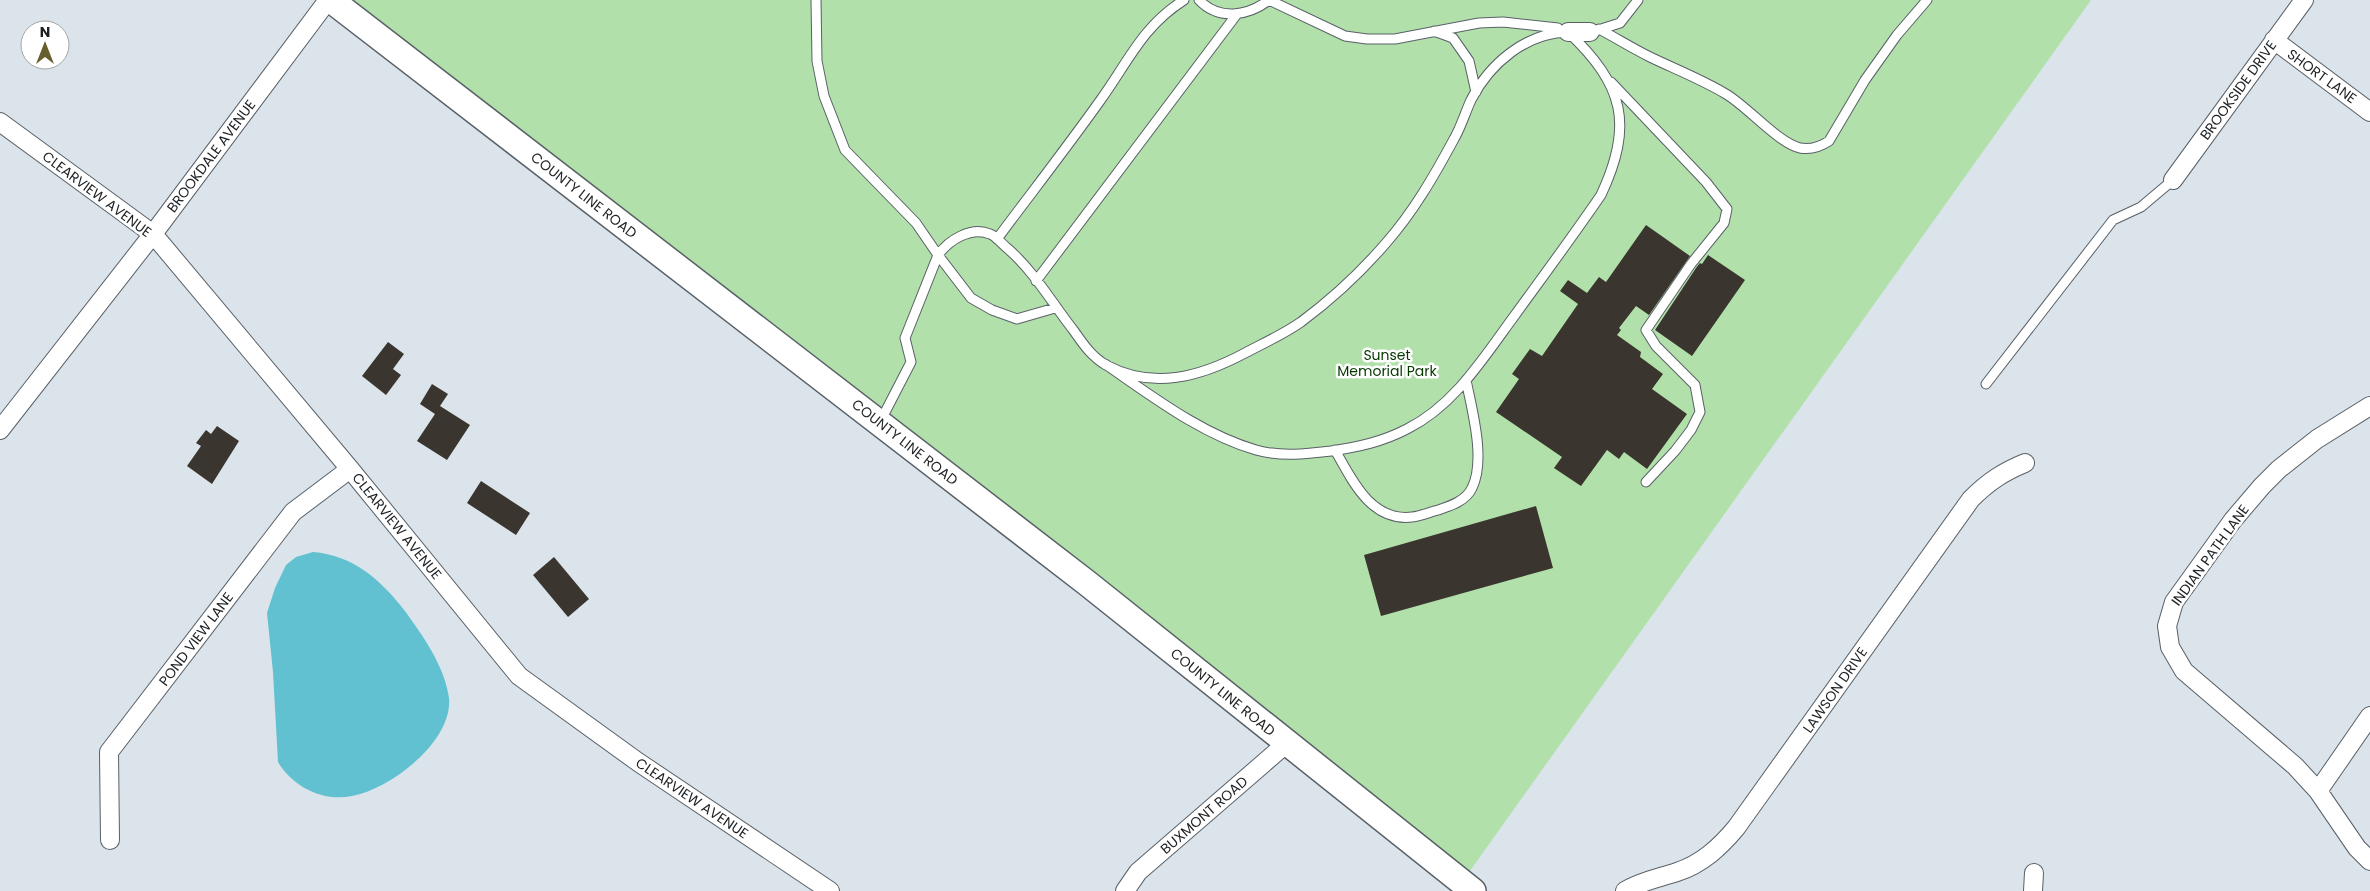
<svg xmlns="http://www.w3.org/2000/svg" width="2370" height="891" font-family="Poppins,sans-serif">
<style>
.green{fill:#b2e0aa}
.water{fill:#61c1d0}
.building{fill:#3a352e}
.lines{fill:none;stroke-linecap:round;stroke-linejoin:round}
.lane-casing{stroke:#596067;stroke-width:11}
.street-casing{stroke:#596067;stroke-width:20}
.secondary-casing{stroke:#596067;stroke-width:28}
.lane{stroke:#fff;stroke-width:9}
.street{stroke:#fff;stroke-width:18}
.secondary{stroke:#fff;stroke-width:25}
.labels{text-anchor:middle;stroke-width:5;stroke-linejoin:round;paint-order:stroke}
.street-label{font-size:14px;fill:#1e2023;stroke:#fff}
.park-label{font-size:14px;fill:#063800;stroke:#fff}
</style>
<rect width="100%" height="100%" fill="#dbe3eb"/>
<path class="green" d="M330,0H2091L1462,882Z"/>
<path class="water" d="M313,552C353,555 381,580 405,611C423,636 445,667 449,698C453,741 391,789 352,796C323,802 293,787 278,762L273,672L267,613L275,588L286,565L296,557Z"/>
<path class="building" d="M1646,225L1690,256L1649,315L1636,306L1619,328L1621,330L1617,335L1641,352L1640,357L1663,374L1652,389L1687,414L1647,469L1624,452L1619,459L1607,450L1581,486L1554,468L1562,457L1496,412L1519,379L1512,374L1530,349L1542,356L1578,304L1560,291L1568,280L1587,293L1599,277L1606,282Z
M1708,255L1745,280L1692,356L1655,330L1696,268L1700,263L1702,264Z
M388,342L404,354L393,369L401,375L386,395L362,376Z
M432,384L448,394L440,406L470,425L447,460L417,441L435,414L420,404Z
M217,426L239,441L212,484L187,466L201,446L196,443L206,430L211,434Z
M481,481L530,513L516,535L467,503Z
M1536,506L1553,568L1381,616L1364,555Z
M554,557L589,599L568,617L533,575Z"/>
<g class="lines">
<defs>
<path id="lane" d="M816,0L817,61L824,96L845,150L916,223L938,255L905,338L911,362L880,422
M1199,0C1219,21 1248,16 1269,0
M1269,0L1345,36L1367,39H1395L1479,23L1503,22L1558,28
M1599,29C1616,38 1632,48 1650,57C1675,69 1701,79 1726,94C1748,107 1777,142 1800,148C1811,150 1820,147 1829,141L1865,80L1897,35L1927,0
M1598,30L1620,23L1638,0
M1434,31L1453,38L1469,61L1476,92
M1611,82L1706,182L1727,209L1724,223L1691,264L1646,330L1656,346L1695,385L1700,412L1691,430L1675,451L1646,482
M997,239C1032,192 1068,146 1102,98C1129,60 1143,26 1184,0
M1036,281L1237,14
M1055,308L1017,319L992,310L971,298L938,255C949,240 971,226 990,234C996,236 1002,244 1007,248C1034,271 1052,303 1074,331C1083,344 1092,357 1106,365C1153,390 1200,377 1245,353C1264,343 1284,334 1301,322C1332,299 1361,272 1386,243C1414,211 1434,176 1454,139C1461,127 1465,113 1471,100C1490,63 1526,33 1568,32C1624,85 1634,125 1601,195C1573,236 1544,275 1515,315C1484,357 1455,405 1407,429C1382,442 1358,447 1331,451C1306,454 1281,457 1256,450C1201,434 1152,396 1105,364
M1986,384L2113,220L2141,207L2173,180
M1335,450C1352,480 1371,522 1412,517C1421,516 1430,512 1438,510C1450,506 1466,501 1472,488C1486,460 1472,410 1466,380"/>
<path id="street" d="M1568,32H1590
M2274,40L2370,112
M0,122L153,234L350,469L519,676L638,762L830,891
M2173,180L2304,0
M2370,406L2317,439L2279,469L2262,486L2233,520L2174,602L2167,626L2170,647L2184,671L2295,766L2318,791L2357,848L2370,861
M0,430L153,234L328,0
M2318,791L2370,716
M110,840L109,752L293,512L350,469
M1125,891L1138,872L1287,743
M1625,891C1641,881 1659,878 1677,872C1702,864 1720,847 1736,828L1971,499C1988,482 2003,472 2025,463
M2033,891L2034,873"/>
<path id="secondary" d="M331,0L1087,583L1473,891"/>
</defs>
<use href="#lane" class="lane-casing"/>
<use href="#street" class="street-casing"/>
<use href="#secondary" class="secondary-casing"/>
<use href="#lane" class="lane"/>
<use href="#street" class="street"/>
<use href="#secondary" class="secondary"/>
</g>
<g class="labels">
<g class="street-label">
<text transform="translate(2322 76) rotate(36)" y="5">SHORT LANE</text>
<text transform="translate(2238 90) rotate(-54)" y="5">BROOKSIDE DRIVE</text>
<text transform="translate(211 156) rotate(-53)" y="5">BROOKDALE AVENUE</text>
<text transform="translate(97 194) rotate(37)" y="5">CLEARVIEW AVENUE</text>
<text transform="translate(584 195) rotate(38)" y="5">COUNTY LINE ROAD</text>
<text transform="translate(905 442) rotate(38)" y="5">COUNTY LINE ROAD</text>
<text transform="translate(397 526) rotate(51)" y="5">CLEARVIEW AVENUE</text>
<text transform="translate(2210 555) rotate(-54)" y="5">INDIAN PATH LANE</text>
<text transform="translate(196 639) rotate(-53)" y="5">POND VIEW LANE</text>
<text transform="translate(1835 690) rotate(-55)" y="5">LAWSON DRIVE</text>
<text transform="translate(1223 692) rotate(39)" y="5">COUNTY LINE ROAD</text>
<text transform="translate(692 798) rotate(34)" y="5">CLEARVIEW AVENUE</text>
<text transform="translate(1204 815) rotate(-41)" y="5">BUXMONT ROAD</text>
</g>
<g class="park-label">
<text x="1387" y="360">Sunset<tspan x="1387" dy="16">Memorial Park</tspan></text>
</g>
</g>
<g transform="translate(45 45)"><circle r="24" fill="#ffffff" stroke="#a5a6a7"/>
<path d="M0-4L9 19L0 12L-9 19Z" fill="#655f2c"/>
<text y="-8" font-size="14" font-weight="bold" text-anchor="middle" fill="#1e2023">N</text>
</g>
</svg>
